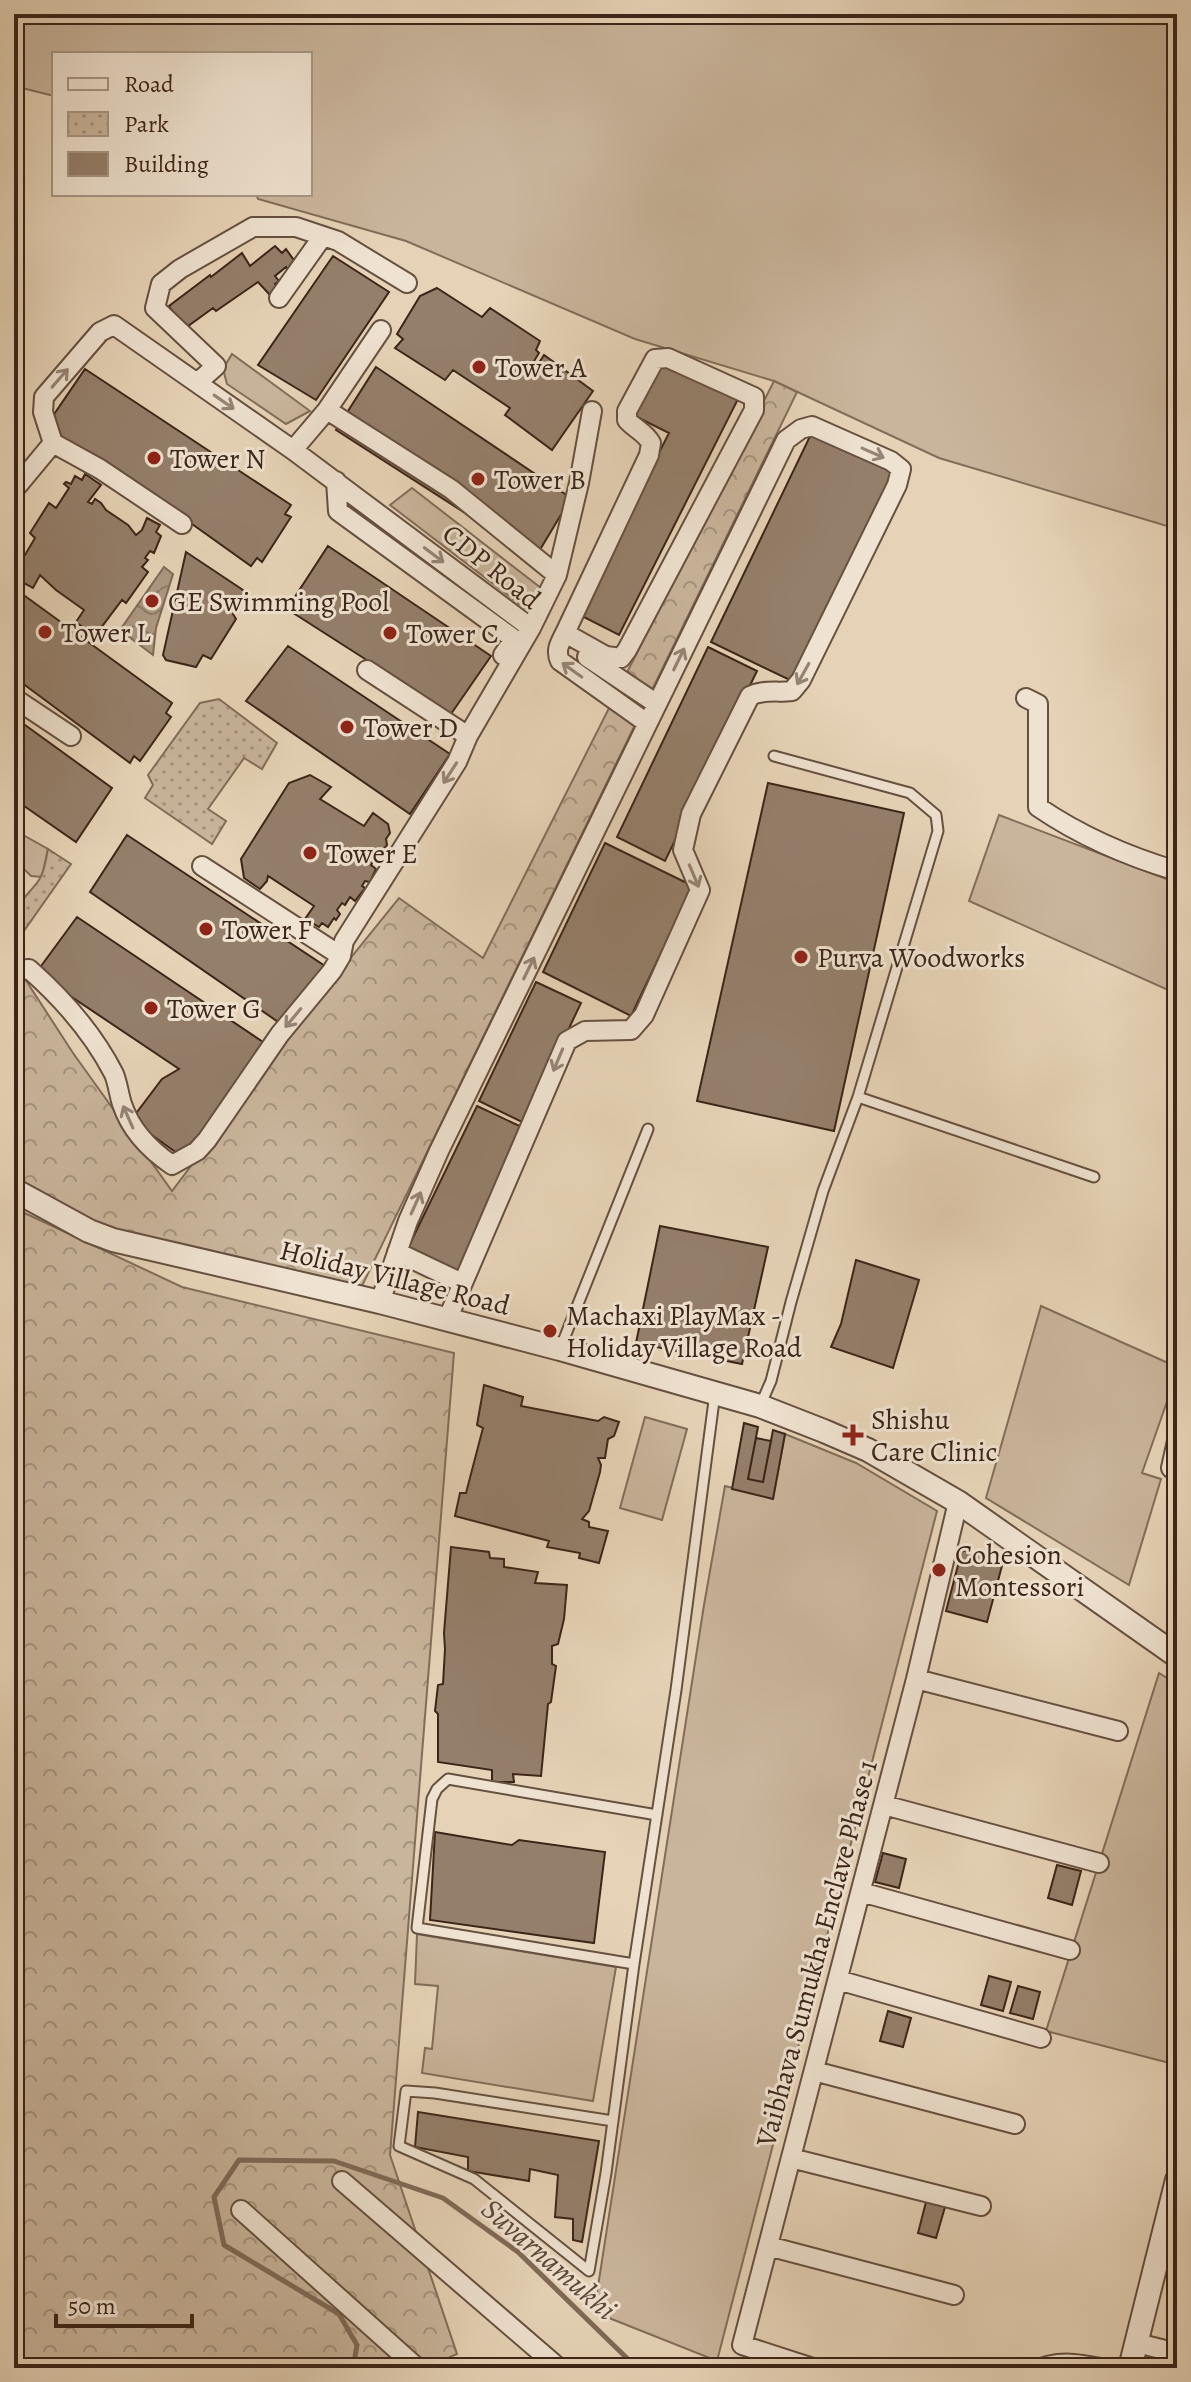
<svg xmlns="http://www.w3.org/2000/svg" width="1191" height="2382" font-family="Alegreya,serif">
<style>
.grass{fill:#c9b59c;stroke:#826d5a;stroke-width:2}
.forest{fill:url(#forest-crowns);stroke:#826d5a;stroke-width:2}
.park{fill:url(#park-dots);stroke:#826d5a;stroke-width:2}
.water{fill:url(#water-waves);stroke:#7f6a57;stroke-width:2}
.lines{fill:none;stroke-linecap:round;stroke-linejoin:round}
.stream{stroke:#7f6a57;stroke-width:5}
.building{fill:#947f6b;stroke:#3c2518;stroke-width:2}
.service-casing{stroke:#665040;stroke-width:13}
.minor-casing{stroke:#665040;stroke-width:22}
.tertiary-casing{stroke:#665040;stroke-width:26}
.service{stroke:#efe2d0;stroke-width:9}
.minor{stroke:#efe2d0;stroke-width:18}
.tertiary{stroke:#efe2d0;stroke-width:22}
.oneway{stroke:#968474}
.poi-dot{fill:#8f2418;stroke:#efe2d0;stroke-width:3}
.labels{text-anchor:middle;stroke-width:6;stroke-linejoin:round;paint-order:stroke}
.poi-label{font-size:28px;fill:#3c2518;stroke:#efe2d0;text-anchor:start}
.street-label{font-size:28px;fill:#3c2518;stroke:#efe2d0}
.water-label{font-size:30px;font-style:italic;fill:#5e4838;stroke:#efe2d0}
</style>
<defs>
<pattern id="forest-crowns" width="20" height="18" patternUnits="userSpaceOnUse" patternTransform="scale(2)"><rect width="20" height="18" fill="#c9b59c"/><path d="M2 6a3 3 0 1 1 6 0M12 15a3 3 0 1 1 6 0" fill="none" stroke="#a4937e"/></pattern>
<pattern id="park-dots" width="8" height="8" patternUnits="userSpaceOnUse" patternTransform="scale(2)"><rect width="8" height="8" fill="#c9b59c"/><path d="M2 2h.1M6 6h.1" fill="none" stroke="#a4937e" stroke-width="1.8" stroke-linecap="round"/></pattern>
<pattern id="water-waves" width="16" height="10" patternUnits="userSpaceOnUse" patternTransform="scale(2)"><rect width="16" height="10" fill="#ac9881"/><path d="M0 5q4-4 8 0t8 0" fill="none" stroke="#8d7c69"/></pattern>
</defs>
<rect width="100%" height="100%" fill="#e6d3b7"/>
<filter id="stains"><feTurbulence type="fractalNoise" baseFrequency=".0025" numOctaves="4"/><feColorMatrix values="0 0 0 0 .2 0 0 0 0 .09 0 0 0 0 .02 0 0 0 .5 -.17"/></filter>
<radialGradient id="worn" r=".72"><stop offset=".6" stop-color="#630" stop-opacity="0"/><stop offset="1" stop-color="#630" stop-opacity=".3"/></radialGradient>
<path class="grass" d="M14,14H1177V529L939,458L774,381L635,339L406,241L258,199L256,194H310V54H54V96L14,86Z
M232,354L310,411L286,424L227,384L223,369Z
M412,488L541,588L526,609L390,505Z
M999,815L1177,883V994L969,901Z
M16,831L48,849L42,877L31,876L23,868L14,864Z
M1041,1306L1177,1367V1373L1142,1473L1161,1479L1129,1585L986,1498Z
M645,1417L687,1429L662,1520L620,1508Z
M785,1434L856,1463L937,1511L717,2361L594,2312L704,1605L725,1486L773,1498Z
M1159,1673L1177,1684V2065L1046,2031Z
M417,1934L616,1967L593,2101L422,2073L425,2048L432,2049L438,1986L415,1984Z"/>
<path class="forest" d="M774,381L797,392L359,1292L143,1250L14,1182V995L25,979L73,1053L172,1191L319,997L399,898L483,958Z
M14,1208L182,1287L454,1353L390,2155L457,2354L426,2368H14Z"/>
<path class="park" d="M219,699L277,743L262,769L244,758L208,809L226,821L212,844L145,798L153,785L148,775L200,703Z
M48,849L71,864L21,935C6,908 25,900 39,880C45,871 46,858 48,849Z"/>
<path class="water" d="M164,567L173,574L156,628L153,655L120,630Z"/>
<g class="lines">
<path class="stream" d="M353,2368L357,2345L339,2314L224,2245L214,2197L239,2160L334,2161L443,2198L518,2252L637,2368"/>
</g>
<path class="building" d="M275,246L282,253L286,249L298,266L288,271L286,267L275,276L279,281L275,284L278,288L270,295L258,282L216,311L213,308L184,329L169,306L210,275L211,277L242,253L250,266Z
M333,256L389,292L316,400L258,365Z
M437,288L482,317L490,308L540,341L536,350L539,353L531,366L535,369L544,355L593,391L552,450L505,415L510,408L453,370L445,380L395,348L403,339L397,334L420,296Z
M661,360L738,399L619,635L578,614L669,433L633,415Z
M376,367L571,498L535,558L336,430Z
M85,369L291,505L285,514L291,517L262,562L257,558L251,566L178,514L155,501L156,495L44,429Z
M813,430L898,471L796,683L711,642Z
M85,474L101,485L88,502L92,504L95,499L101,503L106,510L128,525L136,535L142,530L147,518L160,525L156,532L161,536L154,553L150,551L145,558L148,560L142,567L148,572L126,603L122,600L100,629L89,632L76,622L84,610L56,590L40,575L33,588L16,579L21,572L14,569V559L18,554L25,555L35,538L30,533L49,503L56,508L69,488L64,484L66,482L71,484L75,476L82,480Z
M328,546L491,656L451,714L287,609Z
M186,552L246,592L233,614L236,619L211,659L203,655L196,667L166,660L163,655Z
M14,588L172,703L166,713L171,717L140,761L134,756L130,763L14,677Z
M288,646L450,754L410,814L246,701Z
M708,647L757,671L665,861L617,837Z
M14,717L112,788L76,842L14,799Z
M310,775L331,787L320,799L364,826L373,813L388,824L390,833L386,839L387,845L382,851L378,849L374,855L376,857L371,865L376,869L370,882L365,881L362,886L365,888L355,901L350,897L345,905L342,903L337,910L340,914L336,920L334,918L328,927L322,923L319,927L305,919L314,906L268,876L267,881L260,889L244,878L241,859L289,783Z
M768,783L904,813L834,1131L697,1101Z
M127,835L325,966L284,1026L90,892Z
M605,843L693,886L631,1016L543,972Z
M77,917L266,1044L188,1161L131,1120L162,1079L179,1069L36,973Z
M536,982L581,1003L524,1123L479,1101Z
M477,1106L526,1129L455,1277L405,1254Z
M660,1226L768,1247L742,1364L636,1343Z
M856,1260L919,1280L893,1368L831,1347L841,1324Z
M484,1385L523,1397L521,1406L598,1421L604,1417L619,1422L614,1436L608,1439L605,1458H598L601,1465L600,1472L589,1511L582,1519L589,1522V1527L608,1531L599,1563L579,1558L580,1553L547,1547L549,1541L455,1516L460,1493H466L483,1428L477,1425Z
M744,1423L758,1427L748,1479L763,1482L773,1430L785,1434L773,1499L732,1489Z
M756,1438L771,1441L763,1482L748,1479Z
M451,1547L489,1552L490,1558L504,1559V1567L538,1572L535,1583L567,1585L564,1619L558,1644L552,1646V1664L556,1666L551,1702L548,1704L541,1776L513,1774L514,1782H492V1770L438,1762V1714L435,1711L438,1685L443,1684L445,1649L444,1633Z
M962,1550L1003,1562L987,1622L946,1611Z
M435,1832L512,1845L519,1840L605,1852L594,1943L430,1920Z
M883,1853L906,1859L899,1888L875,1882Z
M1057,1865L1081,1871L1072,1905L1048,1898Z
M989,1976L1011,1982L1003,2011L981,2005Z
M1018,1986L1040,1992L1033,2019L1010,2013Z
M888,2011L911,2018L903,2047L880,2041Z
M418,2112L599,2141L582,2242L573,2240V2219L555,2217L558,2175L530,2169L529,2181L468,2171V2157L415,2147Z
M926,2202L945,2207L936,2238L918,2233Z"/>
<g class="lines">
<defs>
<path id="service" d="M858,1097L1094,1177
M560,1349L648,1129
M760,1406L771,1381L791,1302L823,1191L858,1097L938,831L936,815L910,793L774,756
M634,1964L417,1928L432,1799L437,1789L448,1779L657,1815
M613,2121L435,2093L406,2091L399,2146L474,2179L589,2271L606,2173L634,1964L676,1690L715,1393
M1030,2368C1060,2352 1089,2361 1121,2368"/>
<path id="minor" d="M279,298L323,236
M197,383L216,366L155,308L161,284L180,269L253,227H296L338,241L407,283
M327,410L451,489L557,575L531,628
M53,443L100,469L182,524
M293,450L327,410L381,330
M336,481L338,511L514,639L503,655
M14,490L53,443L43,412L44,397L100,332L114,325L293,450L531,628L468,736L457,762L344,941L341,956L332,971L280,1034L207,1140L197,1151L172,1165C150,1150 131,1131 122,1104C119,1095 118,1084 114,1074C93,1033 63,999 29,969L14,970
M557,575L579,483L592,411
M565,633L606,656L621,658L627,650L754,410V397L668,358L655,359L627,411V420C635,429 645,432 651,443L649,455L565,633C560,643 555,650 560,661L647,723
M587,657L657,704
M367,670L468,736
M14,698L71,736
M1026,698L1038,704V807C1082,837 1126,856 1177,871
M202,866L341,956
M397,1252L462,1283
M380,1302L408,1221L439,1151L786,440L801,429L812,426L891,461L901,469L897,485L801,680L792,691C777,693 763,689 750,696L691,814L683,850L700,890L644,1015L631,1030L585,1031L567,1041L447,1320
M1177,1441L1171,1468L1177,1470
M916,1679L1118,1731
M884,1805L1099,1863
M861,1892L1070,1950
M838,1980L1041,2038
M814,2071L1015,2124
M791,2158L981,2206
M342,2181L559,2368
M241,2210L414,2365
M768,2246L954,2295
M1159,2251L1177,2256
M1137,2343L1177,2353
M813,2368L742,2345L916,1679L958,1502"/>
<path id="tertiary" d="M14,1190L89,1231L113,1240L380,1302L560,1349L760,1406L824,1431L868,1450L958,1502L1177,1656
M1130,2368L1177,2180"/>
</defs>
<use href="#service" class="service-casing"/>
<use href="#minor" class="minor-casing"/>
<use href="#tertiary" class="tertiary-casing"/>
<use href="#service" class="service"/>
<use href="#minor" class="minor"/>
<use href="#tertiary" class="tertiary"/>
</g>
<defs><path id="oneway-shaft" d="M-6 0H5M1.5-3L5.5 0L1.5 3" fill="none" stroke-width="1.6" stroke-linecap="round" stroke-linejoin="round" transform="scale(2)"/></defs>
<g class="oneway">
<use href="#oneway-shaft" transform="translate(60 378) rotate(-49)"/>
<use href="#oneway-shaft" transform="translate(224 402) rotate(35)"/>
<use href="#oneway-shaft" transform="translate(873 453) rotate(24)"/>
<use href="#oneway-shaft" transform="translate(434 555) rotate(37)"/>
<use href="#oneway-shaft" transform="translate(679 659) rotate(-64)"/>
<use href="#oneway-shaft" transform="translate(572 670) rotate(-144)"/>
<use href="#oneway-shaft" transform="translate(803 674) rotate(119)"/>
<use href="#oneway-shaft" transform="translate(450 773) rotate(123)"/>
<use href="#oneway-shaft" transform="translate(694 876) rotate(67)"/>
<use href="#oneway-shaft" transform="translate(529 968) rotate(-64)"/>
<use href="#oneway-shaft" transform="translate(293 1018) rotate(130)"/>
<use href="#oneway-shaft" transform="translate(558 1060) rotate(113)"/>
<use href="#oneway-shaft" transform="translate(128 1117) rotate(-114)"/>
<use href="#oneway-shaft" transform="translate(416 1203) rotate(-66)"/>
</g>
<g class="poi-dot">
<circle cx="479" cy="367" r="8"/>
<circle cx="154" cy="458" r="8"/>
<circle cx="478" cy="479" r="8"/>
<circle cx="152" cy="601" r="8"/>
<circle cx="45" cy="632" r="8"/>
<circle cx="390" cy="633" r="8"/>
<circle cx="347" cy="727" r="8"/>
<circle cx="310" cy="853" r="8"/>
<circle cx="206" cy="929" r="8"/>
<circle cx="801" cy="957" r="8"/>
<circle cx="151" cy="1008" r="8"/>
<circle cx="550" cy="1331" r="8"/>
<path d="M849 1423h8v8h8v8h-8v8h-8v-8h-8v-8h8z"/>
<circle cx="939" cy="1570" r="8"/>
</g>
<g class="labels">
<g class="poi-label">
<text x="495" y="377">Tower A</text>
<text x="170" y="468">Tower N</text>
<text x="494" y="489">Tower B</text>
<text x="168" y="611">GE Swimming Pool</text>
<text x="61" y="642">Tower L</text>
<text x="406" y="643">Tower C</text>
<text x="363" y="737">Tower D</text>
<text x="326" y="863">Tower E</text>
<text x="222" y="939">Tower F</text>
<text x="817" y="967">Purva Woodworks</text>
<text x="167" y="1018">Tower G</text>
<text x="566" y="1325">Machaxi PlayMax -<tspan x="566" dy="32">Holiday Village Road</tspan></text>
<text x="871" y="1429">Shishu<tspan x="871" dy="32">Care Clinic</tspan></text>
<text x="955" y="1564">Cohesion<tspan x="955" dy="32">Montessori</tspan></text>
</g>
<g class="street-label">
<text transform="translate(492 566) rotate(39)" y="10">CDP Road</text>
<text transform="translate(395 1277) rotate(14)" y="10">Holiday Village Road</text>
<text transform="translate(816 1953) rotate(-75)" y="10">Vaibhava Sumukha Enclave Phase 1</text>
</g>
<g class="water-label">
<text transform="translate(549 2259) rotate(41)" y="10">Suvarnamukhi</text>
</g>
</g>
<rect width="1191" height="2382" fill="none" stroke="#e6d3b7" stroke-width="48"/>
<rect x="16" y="16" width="1159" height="2350" fill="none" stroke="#3c2518" stroke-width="4"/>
<rect x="24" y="24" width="1143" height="2334" fill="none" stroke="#3c2518" stroke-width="2"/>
<rect x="52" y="52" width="260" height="144" fill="#efe2d0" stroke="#a79686" stroke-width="2"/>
<rect x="68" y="78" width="40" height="12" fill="#efe2d0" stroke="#a79686" stroke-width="2"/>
<text x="124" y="92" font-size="24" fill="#3c2518">Road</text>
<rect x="68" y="112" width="40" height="24" fill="url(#park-dots)" stroke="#a79686" stroke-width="2"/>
<text x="124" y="132" font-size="24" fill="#3c2518">Park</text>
<rect x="68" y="152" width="40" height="24" fill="#947f6b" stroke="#a79686" stroke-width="2"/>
<text x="124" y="172" font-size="24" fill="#3c2518">Building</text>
<path d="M56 2314v12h136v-12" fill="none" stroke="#3c2518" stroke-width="4"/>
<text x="68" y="2314" font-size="24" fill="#3c2518" stroke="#efe2d0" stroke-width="6" paint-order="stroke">50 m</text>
<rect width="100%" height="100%" filter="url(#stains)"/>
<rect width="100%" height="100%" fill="url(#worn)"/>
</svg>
